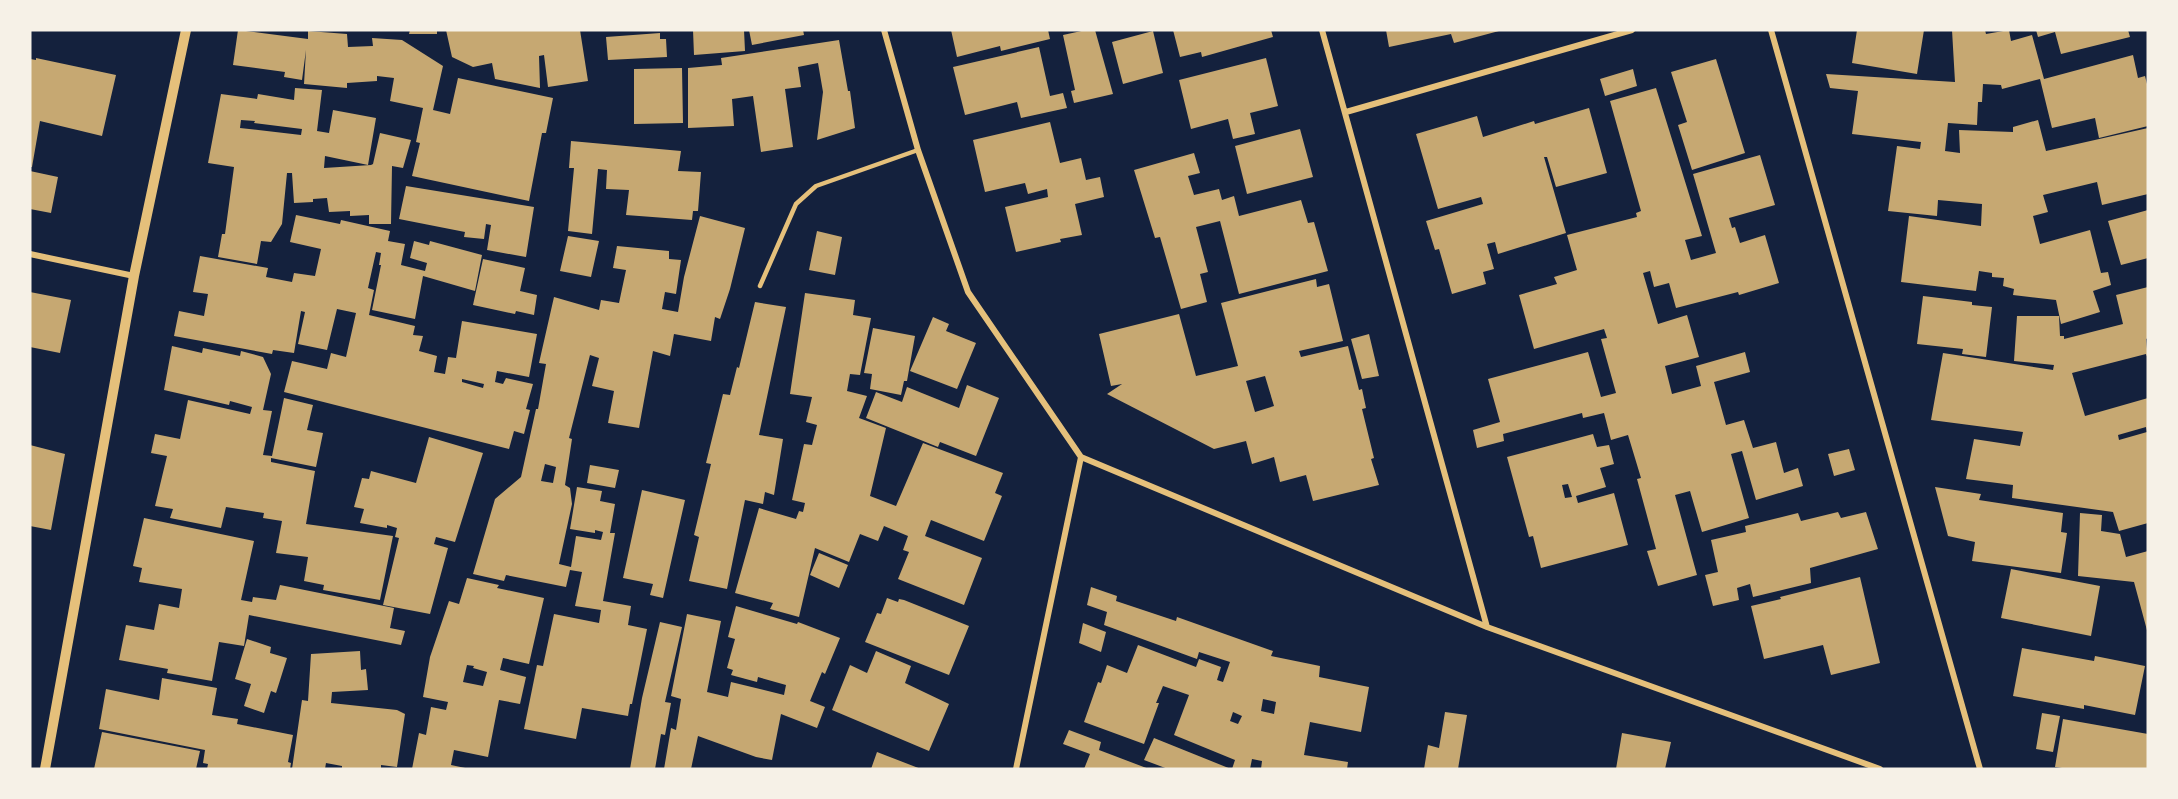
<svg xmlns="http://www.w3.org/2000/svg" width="2178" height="799" font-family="'Noto Sans',sans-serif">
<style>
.building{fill:#c6a872;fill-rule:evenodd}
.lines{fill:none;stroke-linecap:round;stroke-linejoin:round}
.service{stroke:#e5c07b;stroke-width:4.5}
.minor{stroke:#e5c07b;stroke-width:6}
.tertiary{stroke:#e5c07b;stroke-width:10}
</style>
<rect width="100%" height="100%" fill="#14213d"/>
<path class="building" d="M238,30L308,39V31L347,34L348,47L373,46L372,38L402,40L443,66L433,110L450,114L458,78L553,98L546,133H542L529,201L412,176L420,143L416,142L423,108L390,101L394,78L377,76V81L347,83V88L304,84L306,50L302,80L284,77L285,72L233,65Z
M410,30H437V34H409Z
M446,30H580L588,81L548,87L544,55L539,56L540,88L495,79L492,63L473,67L452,57Z
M693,30H744L745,51L694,55Z
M749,30H803L804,35L752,45Z
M951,30H1048L1050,39L1001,51L1000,46L957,57Z
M1086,30H1095L1113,94L1074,103L1071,91L1075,90L1063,35Z
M1173,30H1271L1273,37L1202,57L1201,52L1180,57Z
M1386,30H1499V31L1454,43L1451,34L1389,47Z
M1857,30H1924L1917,74L1852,63Z
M1952,30H1985L1986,34L2009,30L2011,41L2032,35L2044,79L2133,55L2138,78L2145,76L2148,88V126L2099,138L2095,118L2052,128L2040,79L2002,89L2001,85L1983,84L1982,102H1978L1977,125L1948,123L1945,151L1960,153L1959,130L2013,132V127L2038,120L2046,151L2148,128V194L2102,205L2097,182L2043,195L2048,212L2033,216L2040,244L2090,230L2101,273L2108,272L2111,285L2093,291L2100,312L2061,324L2056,300L2013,295L2014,289L2003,286L2004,278L1992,277V273L1979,271L1976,291L1901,282L1909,216L1981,226L1982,204L1938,200L1937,216L1888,211L1897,146L1920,149L1921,142L1852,134L1858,91L1830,88L1826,74L1955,82Z
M2036,30H2128L2130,37L2061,54L2055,32L2038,37Z
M1153,31L1163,73L1123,84L1112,42Z
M660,33V39H666L667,57L608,60L606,37Z
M839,40L848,91H850L855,128L817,140L823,92L818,63L798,67L801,87L785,89L793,147L761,152L753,96L732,99L734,126L688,128V68L722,65L721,58Z
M1039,47L1050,96L1063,93L1067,108L1021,118L1017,102L965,115L953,67Z
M36,58L116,75L102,136L40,121L32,167H30V59L36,60Z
M1266,58L1278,106L1250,113L1255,134L1233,139L1228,119L1191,129L1179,80Z
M1716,59L1745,153L1692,170L1678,125L1687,122L1671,72Z
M682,68L683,123L634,124V69Z
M1633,69L1637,86L1605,96L1600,79Z
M295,88L322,90L317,131L329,133L333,110L376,118L368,165L325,156L324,168L371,165L373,164L380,133L411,140L403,168L392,166L391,224H369V215L350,216V211L329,212L327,198L313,199V202L294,203L292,173H287L282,224L271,242L261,241L257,264L218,257L222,234H225L234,167L208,163L221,94L257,99L258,94L294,100ZM241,120L255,121L254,123L302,129L301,135L240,128Z
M1656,88L1702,236L1685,240L1691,260L1716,253L1693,174L1760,155L1775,205L1729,218L1732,228L1735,227L1740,243L1765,235L1779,283L1739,295L1738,292L1676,308L1669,283L1654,287L1650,271L1643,273L1658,324L1687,315L1699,357L1665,366L1672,394L1701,386L1696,366L1745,352L1750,372L1714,382L1726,425L1744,420L1753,448L1776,442L1784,473L1798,468L1803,486L1756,500L1742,451L1731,454L1749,518L1702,532L1690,491L1675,495L1697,575L1658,586L1647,551L1656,549L1637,479L1641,478L1628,435L1611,440L1604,413L1583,418L1582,413L1503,434L1504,441L1477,448L1473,430L1500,422L1488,379L1588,352L1601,397L1616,393L1601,339L1607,338L1604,329L1534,349L1519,295L1557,284L1554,277L1577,270L1567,235L1637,217L1636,213L1641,211L1610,101Z
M1589,108L1607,173L1556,187L1547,157H1544L1566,233L1498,254L1495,242L1487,244L1494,269L1483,272L1486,284L1452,294L1439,249L1435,250L1426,221L1483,204L1481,197L1438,209L1416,134L1477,116L1483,137L1534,121L1535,124Z
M1050,122L1060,163L1081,158L1086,180L1100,177L1104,197L1075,204L1082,235L1060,239L1061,242L1016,252L1005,207L1048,197L1047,189L1028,194L1025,183L985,192L973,140Z
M1300,129L1313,177L1247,194L1235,146Z
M571,141L681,151L678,171L701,172L698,211H693L692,220L626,215L629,190L606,189L607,170L598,169L592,234L568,231L574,168H569Z
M1194,153L1200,173L1188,176L1194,195L1219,189L1222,200L1234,196L1239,216L1301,200L1308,223L1314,222L1328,271L1239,294L1220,221L1196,227L1208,272L1200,274L1207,302L1181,309L1160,237L1155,238L1134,170Z
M30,171L58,177L51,213L30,209Z
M406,186L534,207L526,257L487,250L491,225L486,224L484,239L464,237L465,232L399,219Z
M2148,210V258L2121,265L2108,221Z
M296,215L340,224L341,220L390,231L388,241L405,244L401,265L425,271L427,263L410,258L414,241L429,245L430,241L482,255L475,291L423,276L415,319L372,310L381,265H379L381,253L376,252L368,288L374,290L369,315L415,326L413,335L423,336L419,351L437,356L434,372L445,374L448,357L456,358L462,321L537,334L529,377L497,371L495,382L503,384L506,378L533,384L526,409L530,410L524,434L514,431L509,449L284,392L292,361L327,369L331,353L346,357L356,313L337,309L327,350L298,344L305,312L301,311L294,353L273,350L272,354L174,336L179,311L204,316L208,294L193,292L200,256L268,268L266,277L292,282L294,273L315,276L321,249L290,242ZM462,379L484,384L483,388L462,382Z
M700,216L745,228L730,289L720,319L715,317L711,341L674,334L670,356L653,351L639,428L608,423L614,391L592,386L599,358L590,355L569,438L572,439L565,485L570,488L572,504L559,564L571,567L576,536L601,540L603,532L595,530V533L570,529L577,487L602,491L600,501L615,504L610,533H615L603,601L631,606L628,625L647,629L632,704H630L628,716L582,708L576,739L524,729L537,665L543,666L554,614L599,623L601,610L575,606L582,572L570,570L566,587L506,575L504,581L473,574L495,499L521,477L536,409H538L546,364L539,363L554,297L599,310L601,300L619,303L626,270L613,268L617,246L669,251V259L681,260L676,294L665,292L662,309L678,312L684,277ZM545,464L556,467L553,483L541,481Z
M817,231L842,237L835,275L809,270Z
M568,236L599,241L591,277L560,271Z
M483,259L525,268L520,291L537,295L534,315L516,311L515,314L473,305Z
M1316,279L1317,287L1329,284L1343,341L1299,351L1301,357L1348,346L1359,390L1362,389L1366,408L1362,409L1374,458L1371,459L1379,485L1313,501L1306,475L1280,482L1274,457L1252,464L1246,441L1214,449L1107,394L1122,384L1111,386L1099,334L1179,314L1196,376L1238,366L1221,303ZM1265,376L1274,406L1255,412L1246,381Z
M2148,287V338L2146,339L2148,359L2146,354L2072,373L2085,416L2148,398V523L2119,531L2113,512L2012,498L2013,485L1966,479L1974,439L2020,446L2023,432L1931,420L1943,353L2053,370L2054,365L2014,361L2017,316H2059L2060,336H2064V339L2123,324L2116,295ZM2146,427L2147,432L2119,440L2118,435Z
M30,292L71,300L60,353L30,347Z
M805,293L855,300L853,315L871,318L860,375L850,374L847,391L867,396L859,418L886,428L870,496L896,506L923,443L1003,473L995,493L1002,496L984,541L931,520L925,536L982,558L964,605L898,579L909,552L903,550L908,536L884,526L878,541L860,534L849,562L815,548L799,617L770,609L773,603L735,593L759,508L796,519L799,511L803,512L805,503L792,500L804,444L812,445L817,425L806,422L812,397L790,394Z
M1923,296L1972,302V305L1992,307L1986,357L1962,354L1963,349L1917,344Z
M755,302L786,307L759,435L783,439L774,495L765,492L763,504L745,500L727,589L689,581L699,537L694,535L711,464L706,463L723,394L730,395L737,367L739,368Z
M933,317L949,324L946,331L976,343L957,389L910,371Z
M873,328L915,336L907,381H904L901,395L870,389L872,374L864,373Z
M1369,334L1379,376L1362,379L1351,339Z
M172,346L202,353L203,348L240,356L241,351L263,357L271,374L263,410L272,411L263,455L272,456L284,398L313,405L307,430L323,433L316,467L271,458V462L315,471L306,524L393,536L380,600L323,590L324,585L304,581L308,557L276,553L282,521L263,518L264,513L226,507L221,528L170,518L173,509L155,506L167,456L151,453L155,434L180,439L188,400L250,414L252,407L230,401L229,405L164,390Z
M967,385L999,398L976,456L940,442L938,447L866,418L876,392L902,402L907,387L959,408Z
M1593,434L1597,447L1609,445L1614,464L1600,468L1606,487L1576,496L1578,503L1614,493L1628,545L1541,568L1533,536L1529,537L1507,457ZM1568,484L1572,497L1565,498L1562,485Z
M429,437L483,453L455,542L436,537L434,544L448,548L430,614L383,605L399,538L395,537L397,528L387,525V528L360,523L364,509L354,507L362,478L369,479L371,471L416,483Z
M30,445L65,454L51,530L30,526Z
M1849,449L1855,470L1834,476L1828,454Z
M590,465L619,470L615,488L587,483Z
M1935,487L1981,494L1979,500L2063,513L2061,532L2067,533L2061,573L1972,561L1975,542L1948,536Z
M642,490L685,500L663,598L650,595L653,584L623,578Z
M1838,512L1841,518L1866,512L1878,549L1810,568L1811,583L1753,597L1750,584L1737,588L1739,600L1713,606L1705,575L1718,572L1711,540L1746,532L1745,526L1798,513L1801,521Z
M2080,513L2102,515L2101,531L2120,534L2126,557L2148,551V634L2134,582L2078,576Z
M144,518L254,541L241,600L252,602L253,597L276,600L280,585L394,608L390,628L405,631L401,645L249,615L244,646L219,642L212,681L167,673L168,669L119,660L126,625L154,630L159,604L179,608L182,589L139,582L142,568L133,566Z
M819,553L848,565L839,588L810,575Z
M2011,569L2100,586L2091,636L2001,618Z
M1860,577L1880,663L1831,675L1823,645L1764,659L1751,606L1781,599L1780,597Z
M467,578L499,585L497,588L544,598L529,664L503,658L500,670L526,677L520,704L499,700L488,757L454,750L451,765L470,769H412L419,733L426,735L431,707L446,710L448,702L423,697L430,657L449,601L459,604ZM467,665L474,666L473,668L487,672L483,686L463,682Z
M1091,587L1117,596L1116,601L1176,621L1177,617L1273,651L1271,656L1320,666L1319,677L1369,687L1361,732L1310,722L1304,755L1348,762L1347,769H1261L1262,761L1252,759L1250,769H1232L1235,760L1174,735L1189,695L1163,686L1156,703H1159L1144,744L1084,722L1098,682L1101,683L1107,665L1127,673L1138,645L1196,667L1199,659L1221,667L1217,680L1223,682L1230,662L1199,652L1197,659L1104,625L1107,612L1087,605ZM1263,699L1276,702L1274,714L1261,711ZM1233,712L1242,716L1238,724L1230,721Z
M887,598L898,602L899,599L904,600L969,626L949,675L865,642L877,613L881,614Z
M736,606L797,624L798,622L840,638L825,674L822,672L810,701L825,707L817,728L781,714L772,760L756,757L698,736L691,769H664L671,728L676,730L681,699L671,696L687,614L721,621L707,692L728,697L731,682L784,695L786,685L758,677L757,682L731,675L733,670L727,668L735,639L728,637Z
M660,622L682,627L665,702L671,703L665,735L661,734L655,769H630L642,698Z
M1083,623L1106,632L1101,652L1079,643Z
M247,639L271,647L270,653L287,658L276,693L271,691L264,713L244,706L251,684L235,679Z
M2022,648L2094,661L2095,656L2145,666L2135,715L2084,705V709L2013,696Z
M360,651L361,670L366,669L368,690L332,692L331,703L397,710L405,714L397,767L381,765V769H342V766L326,763L325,769H292L302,700L308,701L311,654Z
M876,651L911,666L905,683L949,704L929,751L832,710L850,665L867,673Z
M162,678L217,688L212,715L238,719L237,724L293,735L288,762L291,763L290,769H207L208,764L203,763L205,750L99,729L106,689L159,700Z
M1445,712L1467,715L1458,769H1424L1428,745L1439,748Z
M2042,713L2060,716L2053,752L2036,749Z
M2063,719L2148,734V769H2069L2055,767Z
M1069,730L1101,742L1099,750L1149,769H1084L1090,754L1063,744Z
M102,732L200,751L196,769H94Z
M1622,733L1671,742L1665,769H1616Z
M1154,738L1231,769H1168L1144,760Z
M877,752L921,769H871Z"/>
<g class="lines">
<path class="service" d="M760,286L796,204L816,186L918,150"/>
<path class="minor" d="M884,30L918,150L968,292L1081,457
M1322,30L1487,627
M1771,30L1980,769
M1346,112L1632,30
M30,254L134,276
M1081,457L1487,627L1880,769
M1016,769L1081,457"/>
<path class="tertiary" d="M45,769L134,276L186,30"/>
</g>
<rect width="2178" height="799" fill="none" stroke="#f6f1e7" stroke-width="63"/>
</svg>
